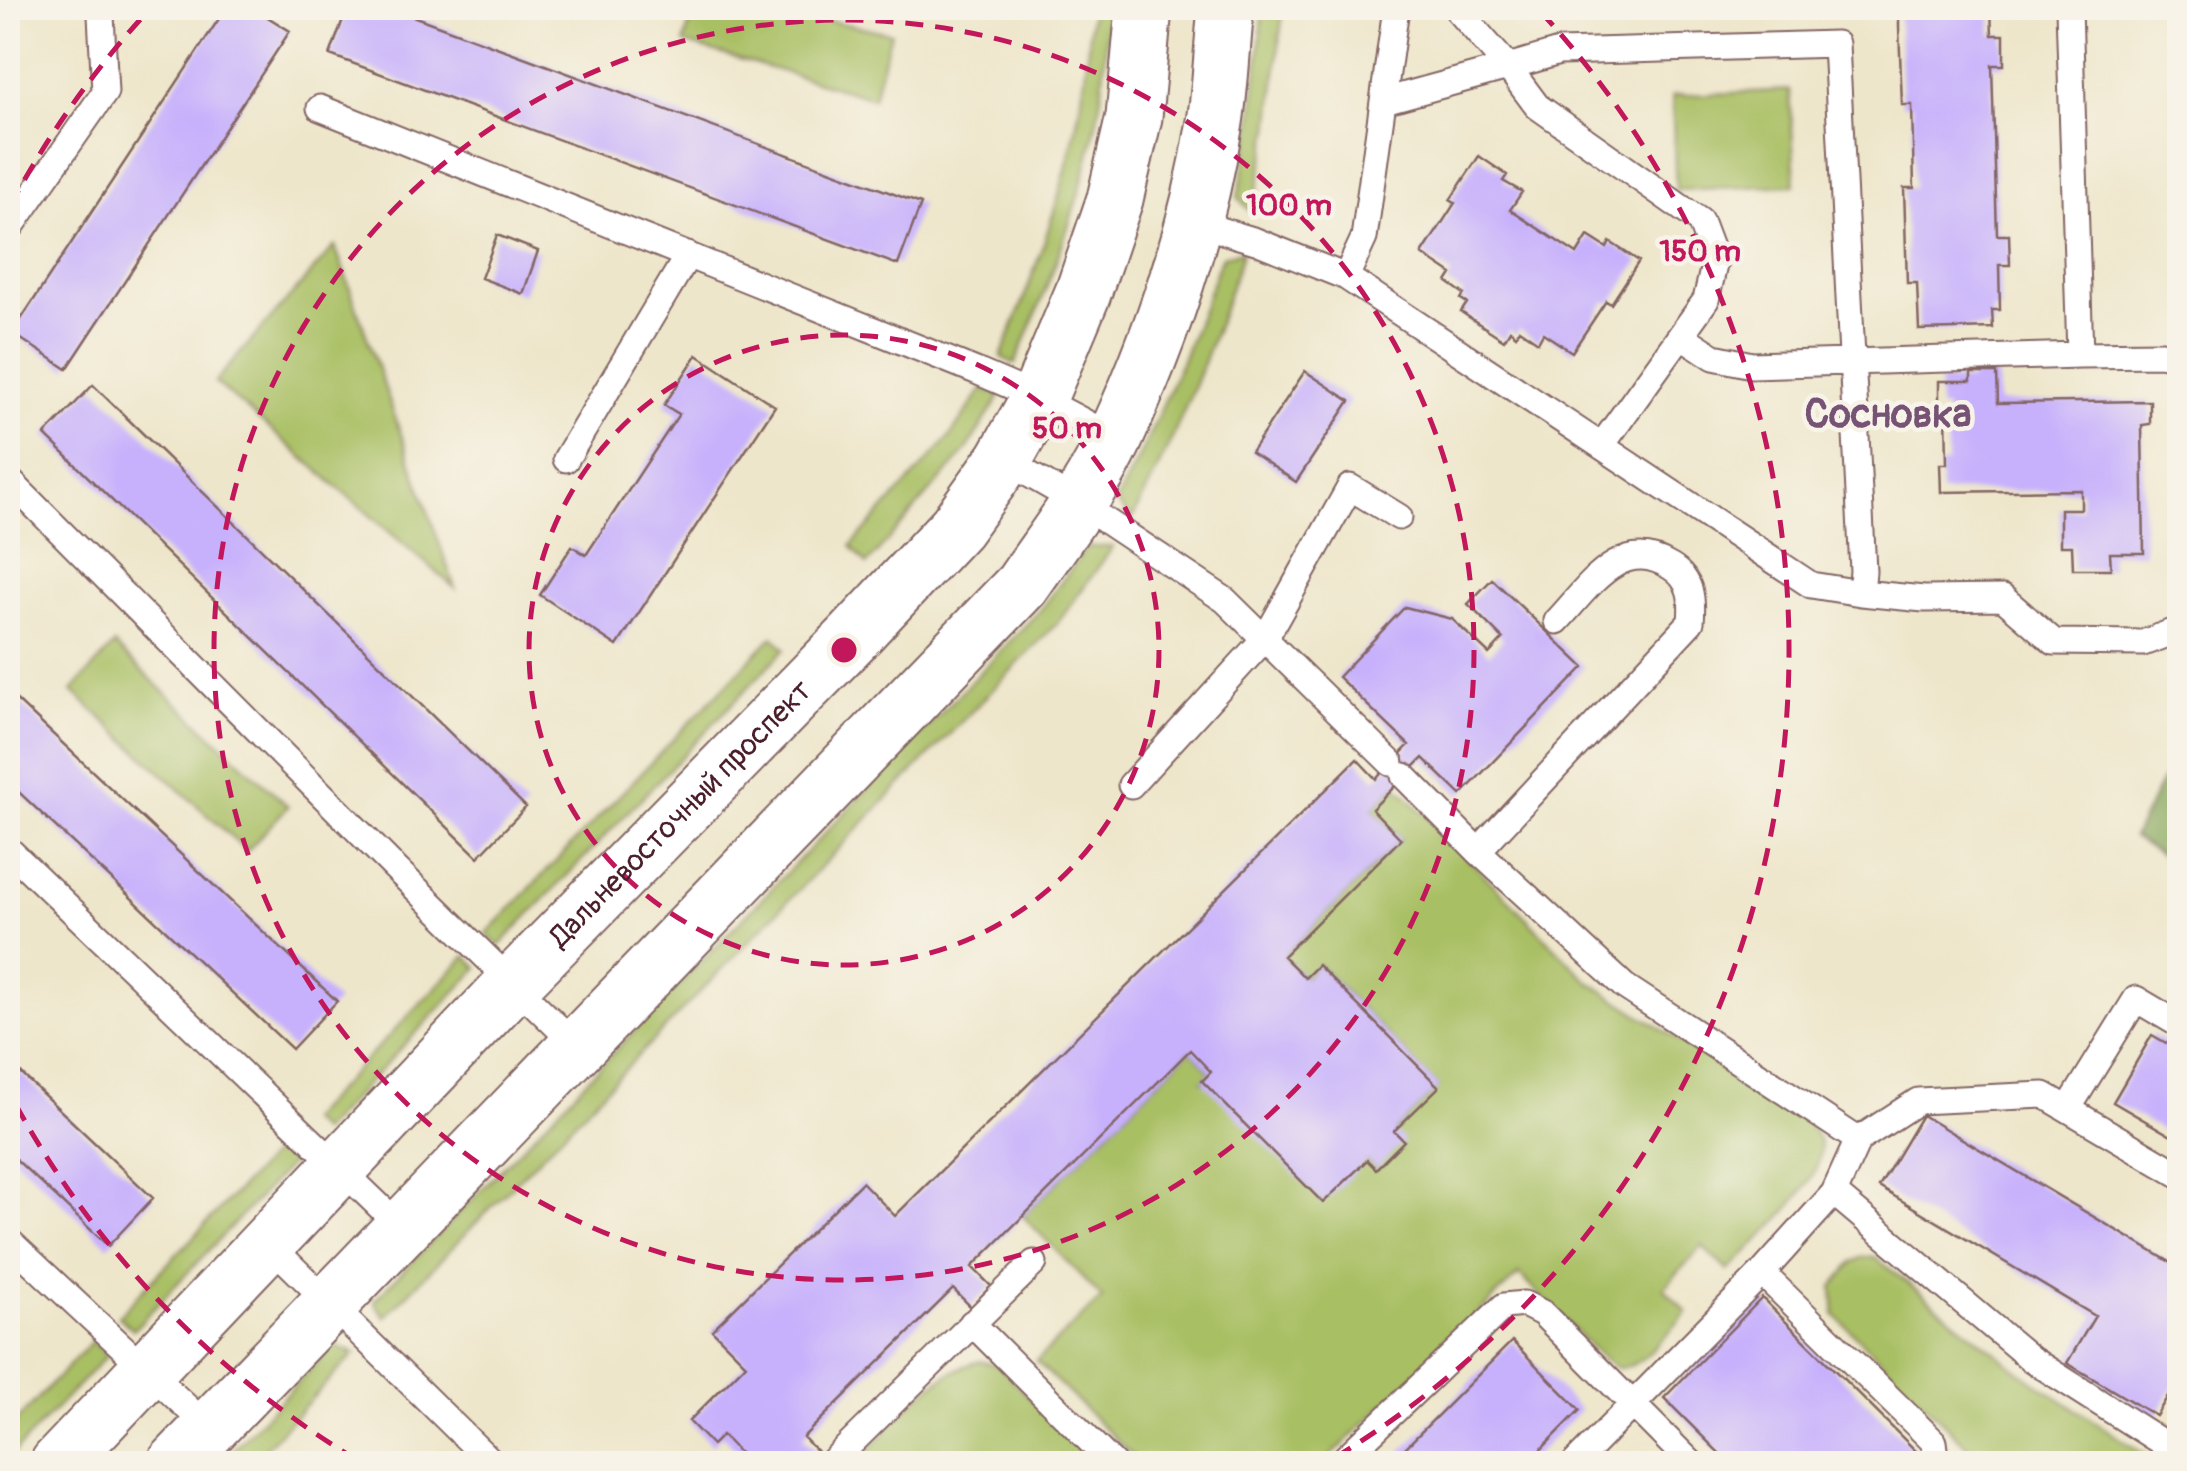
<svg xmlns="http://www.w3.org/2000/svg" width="2187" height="1471" font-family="Pangolin,sans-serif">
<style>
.green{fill:#a9bf64;stroke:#7a6f48;stroke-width:2.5}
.forest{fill:#86a65a;stroke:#686242;stroke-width:2.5}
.building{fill:#c7b1fc}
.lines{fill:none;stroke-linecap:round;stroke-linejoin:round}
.service-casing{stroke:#836563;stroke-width:29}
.tertiary-casing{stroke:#836563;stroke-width:59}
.service{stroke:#fff;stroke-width:25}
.tertiary{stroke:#fff;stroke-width:55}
.ring{fill:none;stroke:#c2185b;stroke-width:5;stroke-dasharray:18 12}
.labels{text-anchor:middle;stroke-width:9;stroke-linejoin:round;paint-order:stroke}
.street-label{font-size:30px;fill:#4a1f2b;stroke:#f7f3e8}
.district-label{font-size:40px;font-weight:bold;fill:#765274;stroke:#f7f3e8}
.centre{fill:#c2185b;stroke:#f7f3e8;stroke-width:5}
.ring-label{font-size:30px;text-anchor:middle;font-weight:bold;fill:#c2185b;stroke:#f7f3e8;stroke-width:9;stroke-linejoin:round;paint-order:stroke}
</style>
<rect width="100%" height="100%" fill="#f7f3e8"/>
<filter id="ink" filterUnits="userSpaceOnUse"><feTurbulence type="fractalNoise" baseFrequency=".01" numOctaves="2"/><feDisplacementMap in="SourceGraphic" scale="20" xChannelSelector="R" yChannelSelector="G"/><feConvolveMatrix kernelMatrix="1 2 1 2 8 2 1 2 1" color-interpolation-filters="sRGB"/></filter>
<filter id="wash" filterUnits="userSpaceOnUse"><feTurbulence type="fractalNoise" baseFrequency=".0048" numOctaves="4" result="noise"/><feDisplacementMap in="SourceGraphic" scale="40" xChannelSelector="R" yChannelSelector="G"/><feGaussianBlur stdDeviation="2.25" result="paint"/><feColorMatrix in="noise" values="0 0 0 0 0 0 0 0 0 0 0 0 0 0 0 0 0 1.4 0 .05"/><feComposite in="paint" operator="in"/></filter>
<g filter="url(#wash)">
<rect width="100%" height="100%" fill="#eee6ca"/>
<path class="green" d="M694,8H765L891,33L873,98L684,43Z
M1091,8L1108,10C1105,43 1105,77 1099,109C1083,197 1050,282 1015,364L1001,357C1034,276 1064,193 1080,107C1087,75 1088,40 1091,8Z
M1263,8H1283L1270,130L1252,214L1238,197L1252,127Z
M1790,90L1795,185L1676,190L1672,96Z
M335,246L455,588L215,382Z
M1243,251C1212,344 1179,433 1132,519L1116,502C1158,422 1192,340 1222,256Z
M983,388L1000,396L966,451L867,564L851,546L949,438Z
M1087,547H1113L1059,621L385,1317L374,1301L1042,608Z
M773,636L785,649L499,946L486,934Z
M114,645L288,806L247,851L72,691Z
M1396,785L1589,982L1809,1124C1812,1130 1819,1138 1820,1145C1827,1180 1752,1246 1728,1271L1702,1246L1664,1288L1687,1312C1673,1327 1639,1372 1617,1368C1615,1367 1604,1360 1603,1359L1519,1274L1324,1463H1140L1036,1361L1102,1298L1023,1216L1190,1050L1211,1072L1202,1081L1367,1160L1376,1168L1394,1131L1438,1087L1319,965L1305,978L1283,956L1401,839L1372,809Z
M466,956L478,968L321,1132L308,1120Z
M285,1141L299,1155L133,1330L118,1316Z
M1863,1257L1876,1258L2021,1373L2157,1463H1980L1981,1460L1835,1315L1833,1287L1853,1262Z
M92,1341L107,1355L8,1459V1430Z
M334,1345L355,1353L251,1463H220Z
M980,1361L998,1365L1092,1463L892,1464L887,1459L882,1463L856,1464C892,1426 928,1374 980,1361Z"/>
<path class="forest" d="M2179,748V867L2133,837Z"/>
<g id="blocks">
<path class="building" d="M226,8H253L290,31L67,369L12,333Z
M347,8H391L921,204L898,265L330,55Z
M1909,8H1991L1992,35H2004V65H1992L1997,235H2009L2010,265H1999L2000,310H1992L1993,328L1919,330L1917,283H1907L1904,188H1914L1912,105H1902L1899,27V12H1909Z
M1479,156L1507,175L1503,181L1522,192L1510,210L1577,254L1588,236L1607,248L1610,242L1639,261L1611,304L1606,301L1572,352L1543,333L1538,342L1519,329L1516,335L1510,330L1504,340L1461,312L1467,303L1461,299L1464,294L1447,282L1452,274L1422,254L1455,203L1450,200Z
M497,235L538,251L523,294L481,278Z
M697,355L775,406L617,646L540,595L572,546L586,555L679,414L664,405Z
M1305,371L1350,401L1296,482L1251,452Z
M1971,373H1997L1998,403L2150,401V424L2142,425L2144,553H2110L2111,569H2073L2072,546H2060V509H2081V490L1941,492L1940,464H1947L1946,408H1939V381H1971Z
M93,385L526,807L478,857L45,435Z
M1492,579L1584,667L1461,795L1423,758L1372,809L1401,839L1283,956L1305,978L1318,965L1439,1087L1394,1131L1404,1141L1376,1169L1367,1160L1323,1203L1202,1081L1211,1072L1190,1050L972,1267L991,1286L971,1307L953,1289L803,1437L829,1464H797L787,1453L777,1464H750L722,1435L712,1445L689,1421L746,1364L712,1330L862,1182L895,1216L1357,759L1376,779L1409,745L1338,677L1405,607L1452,619L1489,654L1503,639L1468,604Z
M8,692L337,1001L292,1049L8,782Z
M2152,1035L2180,1051V1141L2113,1102Z
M8,1061L153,1198L108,1246L8,1152Z
M1922,1115L2180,1268V1376L2156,1416L2067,1363L2095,1316L1879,1187Z
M1762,1298L1918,1453L1908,1464H1730L1664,1398Z
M1512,1341L1580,1410L1527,1464H1389Z"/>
</g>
</g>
<g filter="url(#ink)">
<use href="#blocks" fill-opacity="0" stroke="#836563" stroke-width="2.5"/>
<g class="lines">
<defs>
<path id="service" d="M1456,8L1508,67L1559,52L1836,44L1863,571L1861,593L1924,599L2003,598L2054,642L2143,643L2180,629
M2069,8L2080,355L2162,354L2180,360
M1384,101L1508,67L1537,106L1700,221L1715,261L1706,300L1602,445
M320,108L976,371L1039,398L1115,438
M1193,222L1256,241L1346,277L1811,585L1861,593
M8,231L105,92L101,15
M1346,277L1364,238L1396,8
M1682,336L1714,357L1752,365L2080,355
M566,459L688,255
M1004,460L1079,503L1225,600L1391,763
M8,479L395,868L576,1045
M1404,776L1478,851L1624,986L1858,1140L1918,1101L2044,1095L2180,1175
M1131,785L1266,637L1350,487L1399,517
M8,849L401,1227
M1478,851L1691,622C1693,600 1692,580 1671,567C1621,535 1589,587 1557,621
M2068,1109L2136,999L2180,1025
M1834,1193L2031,1359L2180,1454
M8,1240L209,1428
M267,1242L493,1464
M1762,1273L1934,1442L1937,1464
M972,1323L1113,1464
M830,1464L1034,1263
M1339,1464L1504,1306L1524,1304L1542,1313L1692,1464
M1574,1464L1762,1273L1834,1193L1858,1140"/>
<g id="tertiary">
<path id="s1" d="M58,1464L513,984L852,638L956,527L1004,460L1039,398L1083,293L1115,199L1134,117L1144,8"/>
<path d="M175,1464L1022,585C1055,537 1092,490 1116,436C1161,338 1198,229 1215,122C1221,84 1222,45 1226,8"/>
</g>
</defs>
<use href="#service" class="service-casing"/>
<use href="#tertiary" class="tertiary-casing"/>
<use href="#service" class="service"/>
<use href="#tertiary" class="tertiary"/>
</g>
</g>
<g class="ring">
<circle cx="844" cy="650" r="315"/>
<circle cx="844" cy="650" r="630"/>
<path d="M357 1460A945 945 0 0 1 10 1094M10 206A945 945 0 0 1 147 12M1541 12A945 945 0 0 1 1331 1460"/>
</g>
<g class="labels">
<g class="street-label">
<text dy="10" stroke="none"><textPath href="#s1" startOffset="900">Дальневосточный проспект</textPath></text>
</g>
<g class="district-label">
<text x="1888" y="427">Сосновка</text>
</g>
</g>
<circle cx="844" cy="650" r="15" class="centre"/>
<g class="ring-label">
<text x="1289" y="215">100 m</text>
<text x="1700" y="261">150 m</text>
<text x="1067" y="438">50 m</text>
</g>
<rect width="2187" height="1471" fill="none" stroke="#f7f3e8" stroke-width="40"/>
</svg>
